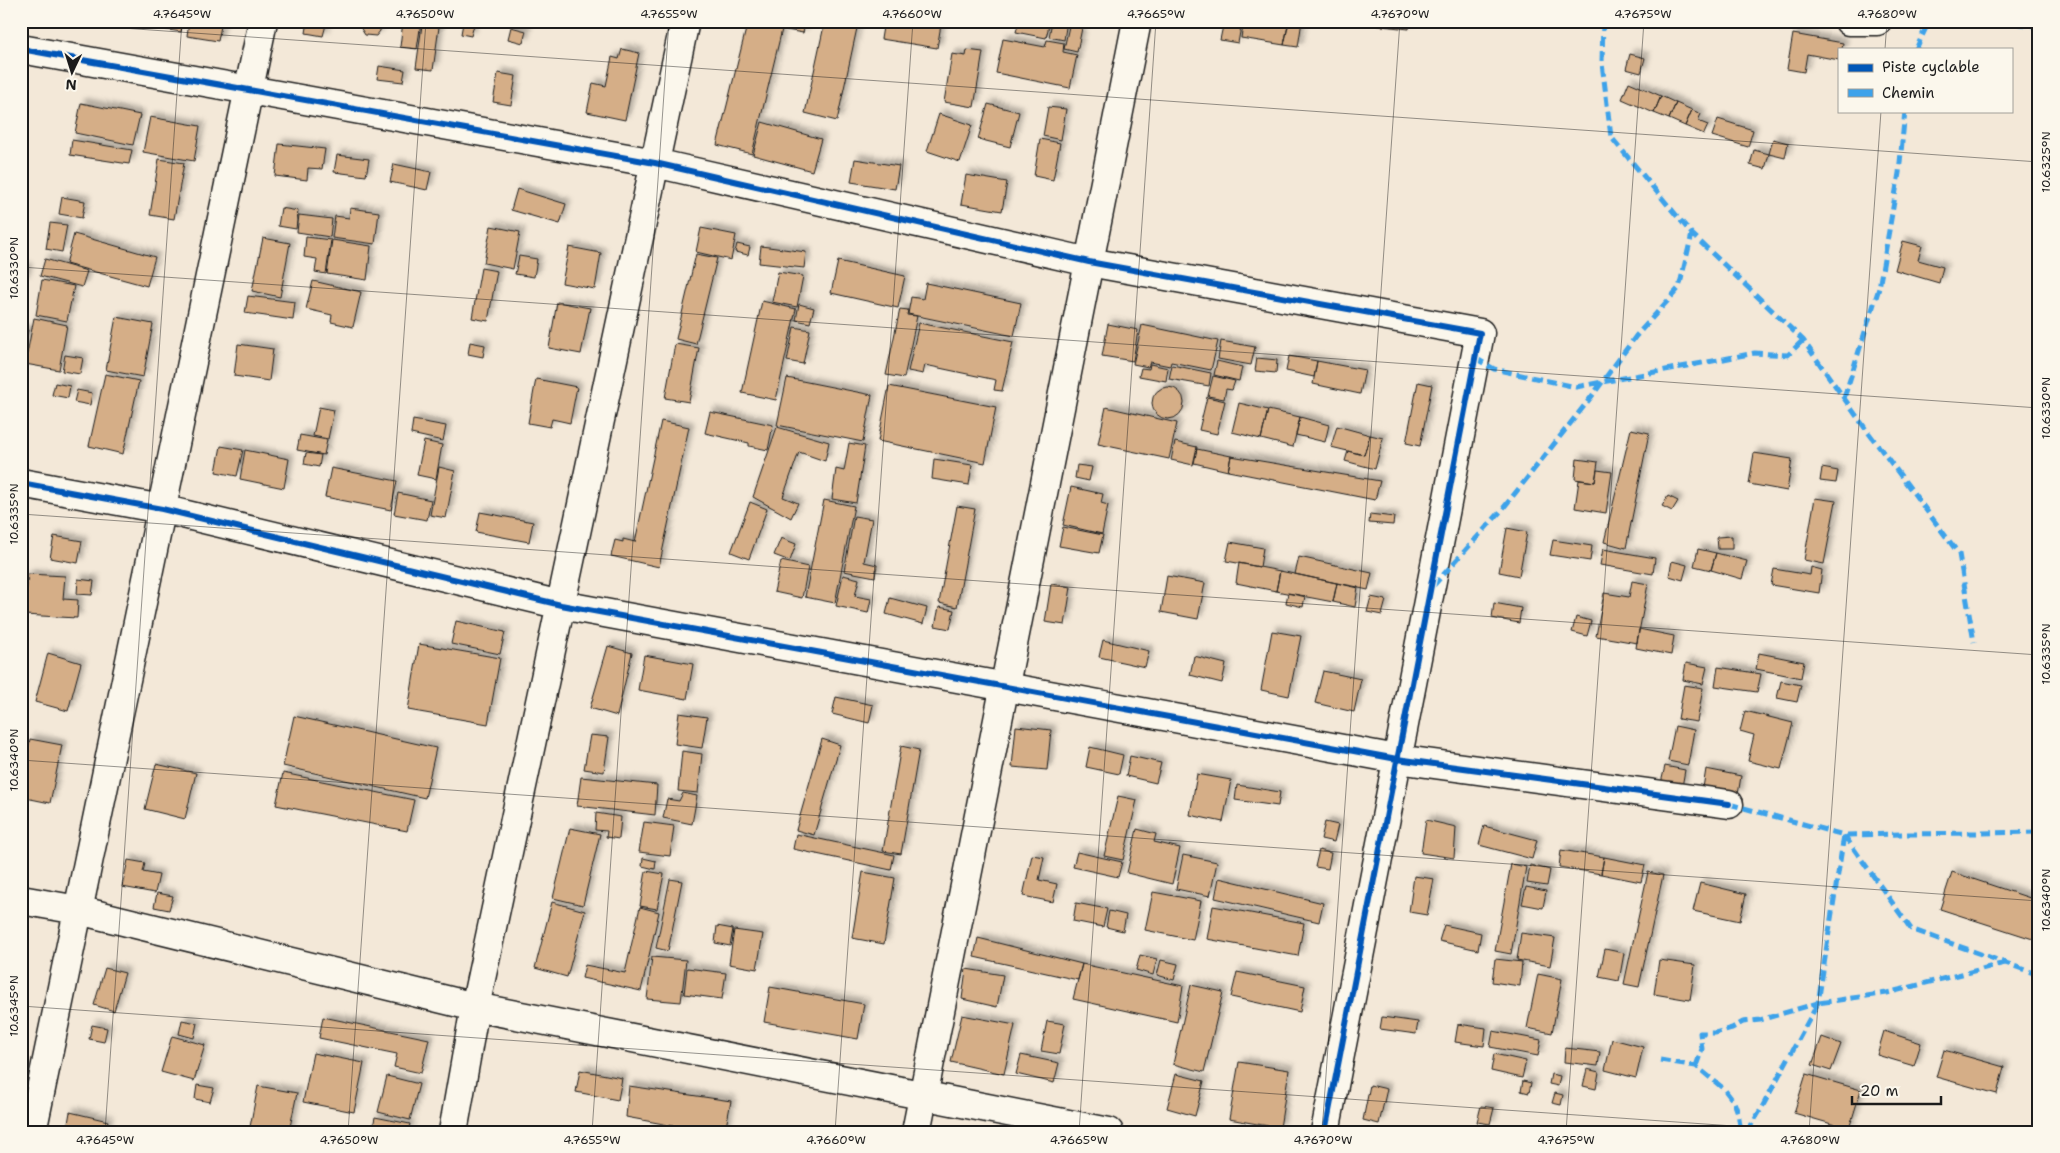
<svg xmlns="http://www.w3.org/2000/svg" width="2060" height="1153" font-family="'Shantell Sans',sans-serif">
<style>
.building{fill:#d5ae87;stroke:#1c1c1c;filter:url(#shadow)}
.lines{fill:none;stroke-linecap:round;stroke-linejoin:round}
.street-casing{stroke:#1c1c1c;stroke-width:31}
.street{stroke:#fbf7ec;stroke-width:28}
.quiet{stroke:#3da2ea;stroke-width:5;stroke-dasharray:10 5;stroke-linecap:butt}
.cycleway-casing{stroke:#fbf7ec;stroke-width:9}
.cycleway{stroke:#0057b8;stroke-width:6}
.ticks{fill:none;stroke:#1c1c1c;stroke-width:1;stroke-opacity:0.45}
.neatline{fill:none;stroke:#1c1c1c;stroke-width:2}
.ticks-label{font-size:12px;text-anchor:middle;fill:#1c1c1c}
</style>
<defs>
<filter id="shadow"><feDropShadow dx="4.5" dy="-4.5" stdDeviation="2.5" flood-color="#0004"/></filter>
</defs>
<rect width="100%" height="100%" fill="#f3e8d8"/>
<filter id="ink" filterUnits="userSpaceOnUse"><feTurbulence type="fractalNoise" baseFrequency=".02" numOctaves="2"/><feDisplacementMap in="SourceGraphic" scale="10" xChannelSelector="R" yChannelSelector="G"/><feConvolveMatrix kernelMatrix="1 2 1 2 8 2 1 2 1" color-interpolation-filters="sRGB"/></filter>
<g filter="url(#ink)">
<path class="building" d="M115,21H132V24Z
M144,21H183L181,32L143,26Z
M189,21H222L218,41L187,36Z
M308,21H327L323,36L306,33Z
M361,21H381L380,31L376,36L365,35L360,27Z
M403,21L421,22L417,49L400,47Z
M748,21H784L752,154L717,145Z
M788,21H806L803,33L786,30Z
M825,21L857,28L837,121L805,113Z
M884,21H914L941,25L937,48L881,39Z
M1019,21H1050L1046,38L1016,32Z
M1052,21H1067L1064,40L1049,37Z
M1224,21H1242L1238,43L1220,40Z
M1244,21H1289L1284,45L1241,38Z
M1289,21H1302L1298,47L1284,45Z
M1352,21H1391V27L1352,23Z
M1392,21H1410L1409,29L1391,27Z
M463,23L474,25L471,36L461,34Z
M422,25L439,27L433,70L416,68Z
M1069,26L1082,28L1077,52L1064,49Z
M511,27L526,31L523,43L508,39Z
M1793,34L1843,43L1842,49H1839V60L1807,54L1804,72L1787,69Z
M1003,39L1045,47L1047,40L1064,43L1063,52L1077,55L1070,88L996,73Z
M622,49L639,53L625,120L587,112L593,83L606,86L612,57L619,59Z
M967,50L983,52L974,107L944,102L952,54L966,56Z
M1630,54L1645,58L1641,73L1626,69Z
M379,66L405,70L403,82L377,79Z
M498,73L516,76L511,105L493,102Z
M1629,82L1661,96L1654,113L1622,99Z
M1661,96L1676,103L1669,119L1654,113Z
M81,103L140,115L133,145L75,133Z
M1676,103L1692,110L1685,126L1669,119Z
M988,104L1019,112L1010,147L978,139Z
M1048,107L1066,109L1061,140L1043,136Z
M1692,110L1701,114L1698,121L1708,125L1704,134L1685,126Z
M939,114L972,125L960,162L927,151Z
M150,117L200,126L194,161L143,152Z
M1718,119L1753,130L1748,147L1712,136Z
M762,122L821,139L812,171L753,155Z
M1040,139L1060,143L1053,180L1034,176Z
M1773,139L1788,143L1785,158L1769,154Z
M72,140L132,150L129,164L70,155Z
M279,144L325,149L322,169L308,168L307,180L275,176Z
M1754,150L1769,154L1765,169L1750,165Z
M337,155L369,159L366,176L334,172Z
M159,159L184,163L174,219L150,215Z
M855,159L899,166L895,189L851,182Z
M394,164L431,172L427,190L390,182Z
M966,175L1007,182L1002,211L961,204Z
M517,189L566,204L560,224L511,210Z
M62,197L85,201L82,218L59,214Z
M281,208L298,211L296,229L278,226Z
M350,208L379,212L375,244L332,238L335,216L349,218Z
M299,215L332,219L330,237L297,232Z
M50,223L67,225L62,252L46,249Z
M491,226L520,232L513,269L484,263Z
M701,228L736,235L731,260L696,252Z
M74,234L155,257L147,286L66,264Z
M306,237L331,240L326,274L315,272L317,259L304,257Z
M263,238L290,243L280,297L252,291Z
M332,240L371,246L367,280L327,274Z
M1903,241L1922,246L1918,260L1943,267L1939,283L1895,270Z
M737,244L750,247L748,255L735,252Z
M761,246L806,252L804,268L759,263Z
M569,247L601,253L595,289L562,283Z
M696,254L717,258L696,344L676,339Z
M519,256L537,259L534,277L515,274Z
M45,259L87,271L82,287L40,276Z
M838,261L905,276L898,308L831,293Z
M21,267L27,268L25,280L21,279Z
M481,268L497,271L488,321L472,318Z
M778,272L803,276L797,307L772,302Z
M42,280L74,286L67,321L36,315Z
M313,281L361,292L353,327L331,322L332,315L306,309Z
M926,283L1021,303L1014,336L908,314L911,297L923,299Z
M248,296L295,302L293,320L245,313Z
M762,301L796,309L776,400L742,393Z
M557,302L590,308L581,354L549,348Z
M799,304L814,308L810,323L796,320Z
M900,309L908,310L907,315L917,316L904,378L886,375Z
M116,317L153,324L143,377L106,370Z
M34,318L67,325L59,370L25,364Z
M919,323L1013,342L1002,391L994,390L996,380L925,365L923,374L908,371Z
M1108,324L1138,330L1133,361L1102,356Z
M1142,325L1218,341L1211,370L1171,362L1170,366L1150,362L1148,367L1133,364Z
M794,327L810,330L803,364L787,361Z
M21,329L28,330L24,348H21Z
M1221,341L1255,347L1251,365L1218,359Z
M470,342L485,345L483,357L468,354Z
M238,344L273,349L269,381L234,376Z
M675,344L699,348L689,402L665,398Z
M65,355L83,358L80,374L62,371Z
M1289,356L1317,361L1314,377L1286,371Z
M1257,358L1277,360L1276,373L1255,371Z
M1217,361L1242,367L1239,381L1214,375Z
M1317,361L1365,370L1360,394L1313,384Z
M1150,364L1168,368L1166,381L1139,376L1141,368L1149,369Z
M1172,365L1211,373L1209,386L1169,379Z
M105,374L139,381L123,454L89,446Z
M1213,376L1235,381L1232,390L1226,389L1224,399L1208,396Z
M787,378L872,395L863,442L777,425Z
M536,379L577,387L570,423L552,419L550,427L528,423Z
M1418,382L1432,385L1420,446L1406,443Z
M55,383L70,386L68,398L52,395Z
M889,386L996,407L985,463L878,441Z
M1152 403a16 16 0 1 1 32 0a16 16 0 1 1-32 0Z
M77,390L92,393L90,405L74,402Z
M1207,397L1225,401L1217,434L1199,430Z
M1239,403L1268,410L1261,439L1232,432Z
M319,407L334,410L328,439L313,436Z
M1106,407L1177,423L1169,459L1098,444Z
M1268,410L1300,417L1293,447L1261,439Z
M710,412L773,425L768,450L749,446V443L705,433Z
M1300,417L1329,425L1325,442L1296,435Z
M413,420L446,426L443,441L411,434Z
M661,421L689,427L659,567L611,556L615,540L623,542V539L635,542Z
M1337,426L1370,435L1364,455L1331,447Z
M777,427L829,442L825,461L799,452L783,497L798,503L791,518L753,497Z
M1631,429L1649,433L1626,548L1604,542Z
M300,435L327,440L324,455L297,450Z
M1370,435L1383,438L1375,469L1345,461L1348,451L1364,455Z
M424,441L442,445L436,479L417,475Z
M1175,442L1197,447L1193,465L1171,460Z
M849,443L865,446L856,503L832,499L836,469L844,471Z
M221,446L243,450L237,476L216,472Z
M1197,449L1231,456L1228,471L1194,463Z
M245,450L289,459L284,488L240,479Z
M306,453L321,455L319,467L304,464Z
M1754,453L1792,459L1787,491L1749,484Z
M1231,456L1380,481L1375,500L1228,471Z
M934,459L972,465L969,485L932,479Z
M1577,459L1598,462L1595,482L1575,479Z
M1077,465L1092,467L1089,481L1075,478Z
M439,467L455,471L446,518L430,515Z
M331,468L397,481L391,510L325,497Z
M1822,468L1838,471L1836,483L1820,481Z
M1597,470L1612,472L1606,513L1575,508L1579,480L1595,482Z
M1071,487L1103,494L1101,503L1108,505L1102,534L1063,525Z
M398,493L431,500L427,520L394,514Z
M1668,496L1678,501L1672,511L1662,506Z
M1815,498L1836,501L1824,564L1804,560Z
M824,500L854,506L835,603L805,597Z
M750,502L767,509L749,559L731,552Z
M957,506L975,509L957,607L939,603Z
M480,512L533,522L529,542L476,532Z
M1370,514L1394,517L1393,525L1369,523Z
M854,516L872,519L864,562L877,565L875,577L844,571Z
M1063,527L1103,535L1099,553L1059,546Z
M1507,528L1527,532L1519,576L1499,572Z
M54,536L82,541L78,563L50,558Z
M1732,536V549H1718L1717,537Z
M781,538L796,544L790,561L774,555Z
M1553,540L1592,546L1590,561L1550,555Z
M1230,542L1263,548L1260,567L1226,561Z
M1603,549L1655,558L1653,574L1600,565Z
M1698,549L1716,553L1711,570L1694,566Z
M1716,553L1747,561L1742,579L1711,570Z
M1299,557L1372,573L1368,590L1295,574Z
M781,561L808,567L802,598L774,592Z
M1672,561L1687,565L1683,580L1669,576Z
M1239,563L1280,571L1276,591L1236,583Z
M1811,567L1822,570L1819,593L1771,585L1774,569L1810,575Z
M1280,571L1337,583L1333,602L1276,591Z
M28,574L65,576L63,599L78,600L77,618L24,615Z
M843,575L859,579L855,596L871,599L868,613L836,606Z
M1167,576L1205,583L1198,619L1161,612Z
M21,577H24L21,602Z
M78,579L94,581L92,595L77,594Z
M1632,581L1648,584L1637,643L1596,636L1604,593L1629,597Z
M1337,583L1358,587L1355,607L1333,602Z
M1051,584L1071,587L1065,625L1045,622Z
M1288,593L1305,596L1303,607L1286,603Z
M1371,597L1386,600L1382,615L1367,612Z
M890,598L927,608L923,624L886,614Z
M1494,603L1521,608L1519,623L1492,618Z
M939,607L954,610L950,629L935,626Z
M1576,617L1591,621L1587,636L1572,632Z
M456,621L505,632L500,654L451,644Z
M1639,629L1674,636L1671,655L1636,648Z
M1272,631L1301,636L1289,696L1261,690Z
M1103,640L1149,651L1145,667L1099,657Z
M419,644L500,658L488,724L408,710Z
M608,646L632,653L617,716L590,708Z
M48,653L81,663L68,711L35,702Z
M1759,653L1804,662L1801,678L1756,669Z
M644,655L693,664L687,699L638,690Z
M1194,656L1226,664L1222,683L1190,675Z
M1686,663L1707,667L1703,684L1683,680Z
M1718,667L1761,674L1757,692L1715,686Z
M1323,671L1361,679L1354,712L1315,703Z
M1781,681L1801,685L1797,702L1777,698Z
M1684,685L1703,688L1697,722L1678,719Z
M836,697L873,705L869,723L832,714Z
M1745,711L1793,723L1781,769L1748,761L1754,735L1740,731Z
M679,713L707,717L702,748L675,744Z
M294,716L436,748L425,798L283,766Z
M1016,726L1051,730L1047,770L1012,767Z
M1675,726L1694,730L1688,765L1668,761Z
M590,735L609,737L604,772L584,769Z
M30,739L62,745L50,803L21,797V781Z
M822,739L840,745L814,835L796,830Z
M901,746L919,750L901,854L883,851Z
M1090,747L1123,755L1119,774L1086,767Z
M682,751L702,754L698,793L678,791Z
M1130,756L1161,763L1156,783L1126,776Z
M156,764L196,773L185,819L145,809Z
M1665,766L1685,770L1682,787L1661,783Z
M1706,769L1741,776L1738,795L1703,788Z
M283,773L414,800L407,831L276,805Z
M1197,774L1231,780L1223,822L1190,815Z
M581,777L657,785L655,815L577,806Z
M1237,785L1280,792L1278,806L1235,800Z
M683,793L697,796L692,824L663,818L667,799L679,801Z
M1118,796L1137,800L1123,860L1104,856Z
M596,813L621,817L619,839L606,837L607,831L595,830Z
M1426,820L1456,827L1454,858L1421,853Z
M644,822L674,826L670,856L639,852Z
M1325,822L1338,825L1334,842L1321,839Z
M1484,826L1537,840L1532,859L1479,845Z
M570,828L600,834L583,905L553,898Z
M1137,829L1156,834L1154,842L1180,848L1172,884L1127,873Z
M796,834L894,855L891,870L793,849Z
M1319,850L1331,853L1328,869L1315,867Z
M1561,850L1604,857L1601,874L1559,867Z
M1077,852L1122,862L1118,877L1073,867Z
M1032,855L1044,857L1039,880L1057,884L1053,902L1023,896Z
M1183,855L1217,862L1210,896L1176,889Z
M1604,857L1645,865L1641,882L1601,874Z
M643,858L656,861L655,869L642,866Z
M128,860L145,863L143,872L159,875L155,893L122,887Z
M1511,864L1526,867L1511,954L1495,951Z
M1530,865L1550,870L1547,886L1527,883Z
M646,871L664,874L657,909L640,906Z
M863,872L895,878L884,944L852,938Z
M1648,872L1663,875L1639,987L1624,984Z
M1952,872L2039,901V941L1940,909Z
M1414,876L1434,879L1427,915L1409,912Z
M1219,878L1323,903L1319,922L1215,898Z
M670,879L682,881L668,951L656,948Z
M1700,883L1746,894L1740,921L1693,911Z
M1526,887L1546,891L1543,908L1522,904Z
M1153,892L1201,901L1193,940L1145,930Z
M157,893L173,896L169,910L154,907Z
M552,902L585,911L567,977L535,968Z
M1076,903L1107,909L1103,927L1073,921Z
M1213,906L1304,923L1298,956L1207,939Z
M640,907L659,912L641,991L582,978L585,965L625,973Z
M1109,911L1126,915L1123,931L1106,927Z
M1444,925L1481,933L1478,950L1439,941Z
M717,926L733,929L730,946L715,943Z
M734,930L763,934L757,969L729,964Z
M1521,933L1555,938L1550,966L1517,960Z
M978,938L1082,964L1078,980L974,957Z
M1605,949L1624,953L1619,981L1599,977Z
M1140,955L1157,959L1153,975L1136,970Z
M652,957L686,960L681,1002L647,999Z
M1495,959L1522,962L1520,986L1492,982Z
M1161,960L1178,964L1174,980L1157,975Z
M1659,960L1695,965L1690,1000L1654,994Z
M1082,964L1183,986L1177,1022L1073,999Z
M105,968L125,973L114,1011L94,1005Z
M687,968L726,973L722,999L684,994Z
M966,969L1003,975L997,1007L962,999Z
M1237,972L1305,986L1300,1012L1231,997Z
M1538,974L1562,979L1552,1033L1527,1028Z
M1191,985L1223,992L1204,1072L1173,1064Z
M770,987L864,1004L858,1039L764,1022Z
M962,1015L1015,1025L1004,1074L951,1062Z
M323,1017L429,1039L421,1073L394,1067L397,1054L319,1038Z
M1382,1017L1418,1022L1416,1034L1380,1029Z
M182,1020L197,1023L194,1038L179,1034Z
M1047,1021L1065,1024L1059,1054L1041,1051Z
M1458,1024L1486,1028L1484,1046L1455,1042Z
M92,1025L107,1028L104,1042L89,1039Z
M1493,1031L1541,1040L1538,1056L1490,1047Z
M1884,1031L1921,1043L1914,1066L1877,1055Z
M172,1036L205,1045L194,1081L161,1072Z
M1822,1037L1841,1044L1831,1071L1812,1065Z
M1612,1039L1643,1047L1636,1078L1605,1070Z
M1565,1048L1600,1052L1598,1066L1564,1062Z
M1944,1050L2004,1067L1997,1094L1936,1077Z
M313,1053L364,1063L354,1112L303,1102Z
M1494,1054L1526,1061L1522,1078L1491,1071Z
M1021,1055L1059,1063L1054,1083L1016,1074Z
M1239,1062L1289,1070L1280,1128L1229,1119Z
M1587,1069L1599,1072L1596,1089L1583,1086Z
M580,1070L622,1078L618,1100L576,1092Z
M1176,1074L1204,1081L1195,1116L1167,1108Z
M1551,1074L1560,1076L1558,1086L1549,1084Z
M1806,1074L1861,1090L1849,1129L1794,1113Z
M387,1076L419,1084L410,1120L378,1112Z
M1523,1081L1531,1083L1529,1093L1521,1091Z
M197,1085L214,1088L210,1102L195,1099Z
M1370,1085L1387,1089L1379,1124L1363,1120Z
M258,1086L297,1093L289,1132H249Z
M629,1086L731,1101L725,1132H706L626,1117Z
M1555,1093L1563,1095L1561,1105L1552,1103Z
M1481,1106L1494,1108L1490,1124L1477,1122Z
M70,1112L108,1121L105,1132H77L67,1129Z
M375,1117L410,1124L408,1132H372Z"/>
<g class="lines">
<defs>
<path id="street" d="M1849,21H1877
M21,49L655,163L1089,262L1480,333L1325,1132
M21,483L162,509L561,605L1397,759L1729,804
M21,900L78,910L475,1007L1109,1132
M32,1132L263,21
M453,1132L475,1007L685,21
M916,1132L1137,21"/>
</defs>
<use href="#street" class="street-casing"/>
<use href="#street" class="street"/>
<path class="quiet" d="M1603,21L1602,63L1611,137L1692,234L1803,340L1865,428L1959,554L1974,642
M2002,21L2039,27
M1916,49L1929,21
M1475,358L1494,369L1576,387L1755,353L1788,355L1803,340
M1844,398L1879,288L1899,173L1905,111
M1433,586L1501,511L1592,396L1636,336L1679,288L1692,234
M1729,804L1844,835L1911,929L2039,975
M1660,1060L1696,1066L1724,1089L1734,1102L1738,1113L1741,1132
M1696,1066L1702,1049L1700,1033H1715L1732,1028L1743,1022L1760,1020L1818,1003L1844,835L2039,832
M1747,1132L1760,1111L1818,1003L1887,993L2005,963"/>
<defs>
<path id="cycleway" d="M21,49L655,163L1089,262L1480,333L1325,1132
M21,483L162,509L561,605L1397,759L1729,804"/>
</defs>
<use href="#cycleway" class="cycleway-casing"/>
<use href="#cycleway" class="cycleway"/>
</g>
</g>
<path class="ticks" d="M22,21L2039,162M1885,49L1887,21M21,267L2039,408M21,514L2039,655M21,760L2039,901M21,1006L1819,1132M105,1132L182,21M348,1132L426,21M592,1132L669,21M835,1132L913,21M1079,1132L1156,21M1322,1132L1400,21M1566,1132L1644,21M1809,1132L1881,111"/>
<rect width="2060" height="1153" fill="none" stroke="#fbf7ec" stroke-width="55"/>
<rect x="1838" y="48" width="175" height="65" fill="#fbf7ec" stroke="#a29f99"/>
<rect x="1848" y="64" width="25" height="8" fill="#0057b8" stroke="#a29f99"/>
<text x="1882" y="72" font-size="15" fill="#1c1c1c">Piste cyclable</text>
<rect x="1848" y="89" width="25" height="8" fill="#3da2ea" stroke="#a29f99"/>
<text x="1882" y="98" font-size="15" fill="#1c1c1c">Chemin</text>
<g transform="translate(72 72) rotate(184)" stroke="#fbf7ec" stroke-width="4" paint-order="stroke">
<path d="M0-4L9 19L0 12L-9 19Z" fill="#1c1c1c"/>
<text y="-8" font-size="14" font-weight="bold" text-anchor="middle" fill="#1c1c1c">N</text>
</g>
<path d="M1852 1096v8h89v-8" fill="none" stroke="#1c1c1c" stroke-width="2.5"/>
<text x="1860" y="1096" font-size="15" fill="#1c1c1c" stroke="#fbf7ec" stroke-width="4" paint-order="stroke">20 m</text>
<rect x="28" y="28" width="2004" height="1098" class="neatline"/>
<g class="ticks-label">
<text x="182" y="18">4.7645°W</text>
<text x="425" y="18">4.7650°W</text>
<text x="669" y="18">4.7655°W</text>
<text x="912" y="18">4.7660°W</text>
<text x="1156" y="18">4.7665°W</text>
<text x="1400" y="18">4.7670°W</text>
<text x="1643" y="18">4.7675°W</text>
<text x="1887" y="18">4.7680°W</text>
<text transform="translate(2046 162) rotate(-90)" y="4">10.6325°N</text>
<text transform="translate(14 268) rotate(-90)" y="4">10.6330°N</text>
<text transform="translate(2046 408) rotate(-90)" y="4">10.6330°N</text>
<text transform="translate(14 514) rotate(-90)" y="4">10.6335°N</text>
<text transform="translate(2046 654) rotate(-90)" y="4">10.6335°N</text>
<text transform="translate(14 760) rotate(-90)" y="4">10.6340°N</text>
<text transform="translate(2046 900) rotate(-90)" y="4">10.6340°N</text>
<text transform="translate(14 1006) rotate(-90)" y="4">10.6345°N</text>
<text x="105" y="1144">4.7645°W</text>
<text x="349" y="1144">4.7650°W</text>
<text x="592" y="1144">4.7655°W</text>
<text x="836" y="1144">4.7660°W</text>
<text x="1079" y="1144">4.7665°W</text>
<text x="1323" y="1144">4.7670°W</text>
<text x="1566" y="1144">4.7675°W</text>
<text x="1810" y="1144">4.7680°W</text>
</g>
</svg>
